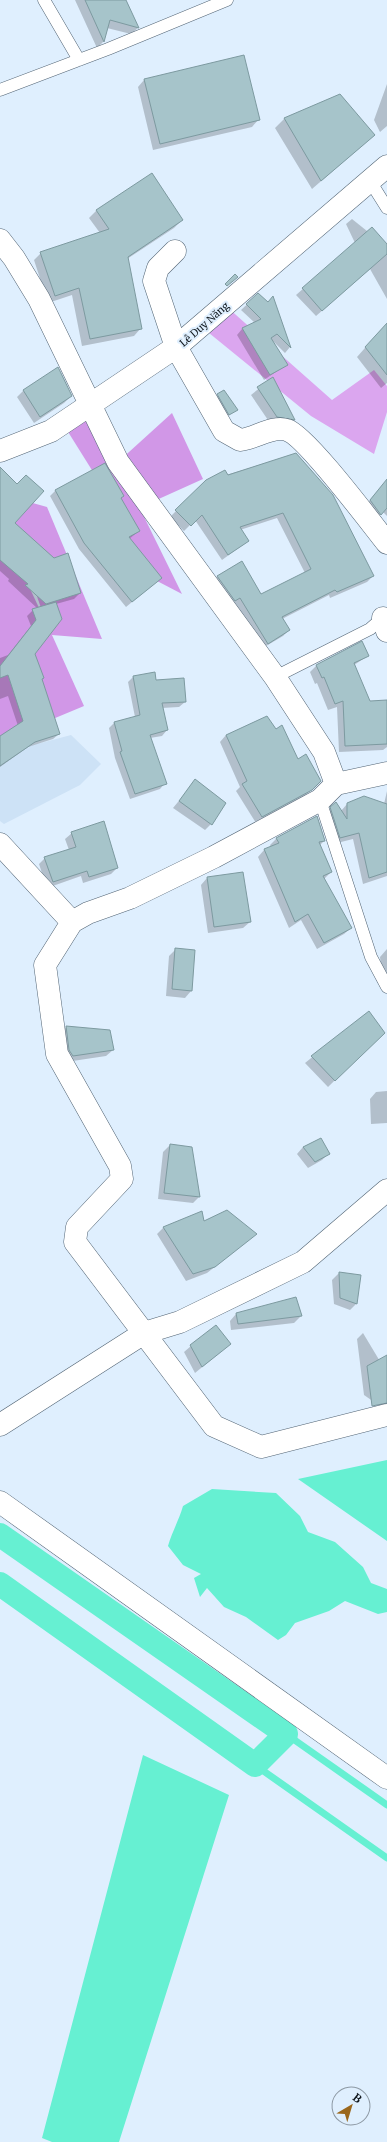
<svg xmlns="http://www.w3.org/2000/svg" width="387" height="2142" font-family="Merriweather,serif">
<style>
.built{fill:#cde2f6}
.green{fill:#dba6ef}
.forest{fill:#d197e7}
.water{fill:#66f0d2}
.shadow{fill:#0003}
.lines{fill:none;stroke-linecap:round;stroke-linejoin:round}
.stream{stroke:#66f0d2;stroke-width:7}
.canal{stroke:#66f0d2;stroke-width:24}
.building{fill:#a6c4ca;stroke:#7d9aa0}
.lane-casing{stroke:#526474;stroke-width:13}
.street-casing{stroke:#526474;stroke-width:23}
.lane{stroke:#fff;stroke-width:12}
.street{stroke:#fff;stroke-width:22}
.labels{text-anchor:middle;stroke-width:4;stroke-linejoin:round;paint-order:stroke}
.street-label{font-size:10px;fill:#11181e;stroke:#dfeffe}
</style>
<rect width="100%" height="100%" fill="#dfeffe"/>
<path class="built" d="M71,735L101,764L80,785L4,824L0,821V754Z"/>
<path class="green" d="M218,299L332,400L374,370L387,386V412L374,454L311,416L198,324Z"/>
<path class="forest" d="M91,409L182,594L136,570L115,507L65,427Z
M172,413L203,479L152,502L118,462Z
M4,495L47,507L102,639L52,635L84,706L0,741V554L17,561L47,625L19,545Z"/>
<path class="water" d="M387,1460V1541L298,1479Z
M212,1489L276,1493L300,1516L308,1532L335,1542L363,1567L371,1583L387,1589V1612L378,1614L345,1601L329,1611L295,1623L286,1635L278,1640L246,1617L224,1607L207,1588L200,1597L194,1578L201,1574L183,1565L168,1546C172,1532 179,1520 183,1506Z
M143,1755L229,1795L119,2142H52L42,2138Z"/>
<path class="shadow" d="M75,0H125L138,28L131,34L107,28L103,42L97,48Z
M144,80L258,120L252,127L153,150L138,87Z
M387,84V126L380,132L374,120Z
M340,95L364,144L312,189L275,128L284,119Z
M97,210L182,220L174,228L127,259L141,328L134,336L82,346L72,295L48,303L34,260L41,253L100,233L89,218Z
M352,219L387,247V299L370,269L316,316L296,295L355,243L346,224Z
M258,294L268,303L273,298L290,347L285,353L273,341L286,365L264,380L237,335L242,329L255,323L241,310Z
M387,323V383L381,388L357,357Z
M272,378L294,420L288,427L270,423L251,395Z
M24,390L71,396L64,403L34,423L17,397Z
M218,395L236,409L222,421L211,402Z
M296,454L373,576L367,582L330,598L329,595L282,619L289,630L283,636L261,649L211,583L217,577L242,563L261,595L305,573L277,518L240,530L248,541L222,560L195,520L184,531L170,517L206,481Z
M0,468L14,523L80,593L74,599L56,604L34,654L59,734L53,739L28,747L0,767V738L18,726L8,696L0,699V658L8,655L31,626L27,616L33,610L38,609L8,581L9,579L0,571Z
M387,480V516L383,512L374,521L364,507Z
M55,491L120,498L139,531L129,539L155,583L126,607L79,549L50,496Z
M368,656L354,665L369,702L387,701V747L383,750L339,752L337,707L328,710L317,683L315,684L310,672L316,666Z
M133,677L155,681L185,702L179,707L162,708L167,730L162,736L150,738L165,783L160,789L130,799L115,758L109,728L114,723L135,717L128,682Z
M226,735L298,761L320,781L305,796L256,823L236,791L240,787L220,742Z
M196,780L211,824L205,830L173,808Z
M387,791V876L363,884L353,839L333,844L324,815L336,803L341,811L347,804H384Z
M72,833L117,868L111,874L83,883L81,876L47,888L39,864L45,858L69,850L65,839Z
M276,839L324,841L319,846L331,872L324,879L351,928L344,934L317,949L301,920L289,928L258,857L264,850L271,847L270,845Z
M207,878L250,922L243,928L208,933L201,885Z
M176,949L191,991L185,998L166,996L169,956Z
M387,949V979L382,974L380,957Z
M368,1012L383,1033L328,1087L305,1063Z
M66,1027L113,1050L106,1056L66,1062L60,1034Z
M387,1091V1123L371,1124L370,1099L376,1092Z
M320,1139L328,1154L322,1160L308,1168L297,1154L303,1147Z
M170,1145L199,1197L193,1203L158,1199L163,1152Z
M202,1212L203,1223L249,1240L207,1273L186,1281L157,1234L163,1228Z
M339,1273L356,1304L350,1310L334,1304L332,1280Z
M236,1314L301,1316L294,1323L231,1330L230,1321Z
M363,1333L387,1373V1411L364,1395L357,1339Z
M191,1346L223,1350L195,1373L184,1352Z"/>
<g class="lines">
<path class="stream" d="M286,1734L387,1805
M255,1765L387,1858"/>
<path class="canal" d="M0,1535L286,1734L255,1765L0,1584"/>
</g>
<path class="building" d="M85,0H126L139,28L110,20L104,42Z
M244,55L260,120L160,144L144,79Z
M340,94L375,135L321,181L284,118Z
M152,173L183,220L128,257L142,329L90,339L79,288L55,296L40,252L109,229L96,210Z
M372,227L387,244V254L322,311L302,288Z
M235,274L238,277L227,286L225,284Z
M258,293L268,302L273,296L291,348L277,334L271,338L288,365L270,375L242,328L261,319L246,304Z
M387,323V375L365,347Z
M58,367L72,396L40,417L23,390Z
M273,377L295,420L277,417L257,387Z
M224,390L238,410L229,415L217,394Z
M296,453L333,495L374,576L337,592L335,590L282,617L290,630L268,644L240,598L235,601L217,576L242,561L261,594L311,569L283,513L240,527L249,541L228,555L202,515L191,526L175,510L206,480L225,470L228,475Z
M105,463L124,496L121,498L140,531L129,537L162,578L132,602L84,543L55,490Z
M0,467L17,484L26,475L44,491L15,523L54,558L68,553L81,593L46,604L25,585L28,584L0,560Z
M387,479V508L381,515L370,500Z
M56,602L62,619L35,654L44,678L42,679L60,734L35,742L0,766V736L23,721L8,675L0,678V666L36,620L32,609Z
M362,641L369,656L354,663L370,701L387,700V744L345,746L343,701L335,704L324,677L322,678L316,665Z
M155,672L156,680L184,678L186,702L162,703L168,730L150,735L167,784L135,794L120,752L122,751L114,722L140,715L133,676Z
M267,716L276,729L282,725L298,759L306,754L321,781L312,790L262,817L242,784L247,781L226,735Z
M195,779L226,803L212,825L179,801Z
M364,796L387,804V872L369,878L359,833L340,838L330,807L336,802L347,819V803Z
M317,816L325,841L319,842L332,872L323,876L352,928L324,943L308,914L295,922L264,849L279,843L276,838Z
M104,821L118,868L89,877L87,871L53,882L44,857L76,847L71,832Z
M243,872L251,922L214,927L207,877Z
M175,948L195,950L192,991L172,989Z
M369,1011L385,1033L335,1081L311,1056Z
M66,1026L110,1030L114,1050L73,1056L69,1050Z
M321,1138L330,1154L315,1162L303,1147Z
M170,1144L192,1147L200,1197L164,1193Z
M227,1210L257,1234L215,1267L193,1274L163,1227L202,1211L204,1221Z
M339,1272L361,1275L357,1304L340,1298Z
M296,1297L302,1316L238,1324L236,1313Z
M216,1325L231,1344L202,1367L190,1345Z
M387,1355V1403L372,1406L367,1366Z"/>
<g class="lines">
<defs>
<path id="lane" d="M44,0L79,60
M0,90L108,49L227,0
M370,181L387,208
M275,677L370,629L386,615
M320,800L371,957L387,987"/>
<path id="street" d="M0,240L14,258L39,299L118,462L275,677L324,752L336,784
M175,251L158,268L154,281L176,347L224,431L240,440C254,439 273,425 287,430C306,436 371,523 387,543
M0,451L51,431L176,347L387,166
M383,618L387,631
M0,844L72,922L45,965L57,1054L120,1166L122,1179L77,1227L75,1242L214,1426L261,1447L387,1415
M72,922L88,913L130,898L214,857L320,800L336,784L387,773
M0,1425L144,1333L180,1322L303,1262L387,1190
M0,1502L387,1778"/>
</defs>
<use href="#lane" class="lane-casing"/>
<use href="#street" class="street-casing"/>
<use href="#lane" class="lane"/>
<use href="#street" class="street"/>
</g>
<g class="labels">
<g class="street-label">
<text transform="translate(204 324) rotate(-41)" y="4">Lê Duy Năng</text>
</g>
</g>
<g transform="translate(351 2106) rotate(38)"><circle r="19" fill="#dfeffe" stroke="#8d99a4"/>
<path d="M0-3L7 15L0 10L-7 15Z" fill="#9a671c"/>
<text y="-6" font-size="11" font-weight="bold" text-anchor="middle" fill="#11181e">B</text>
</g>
</svg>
